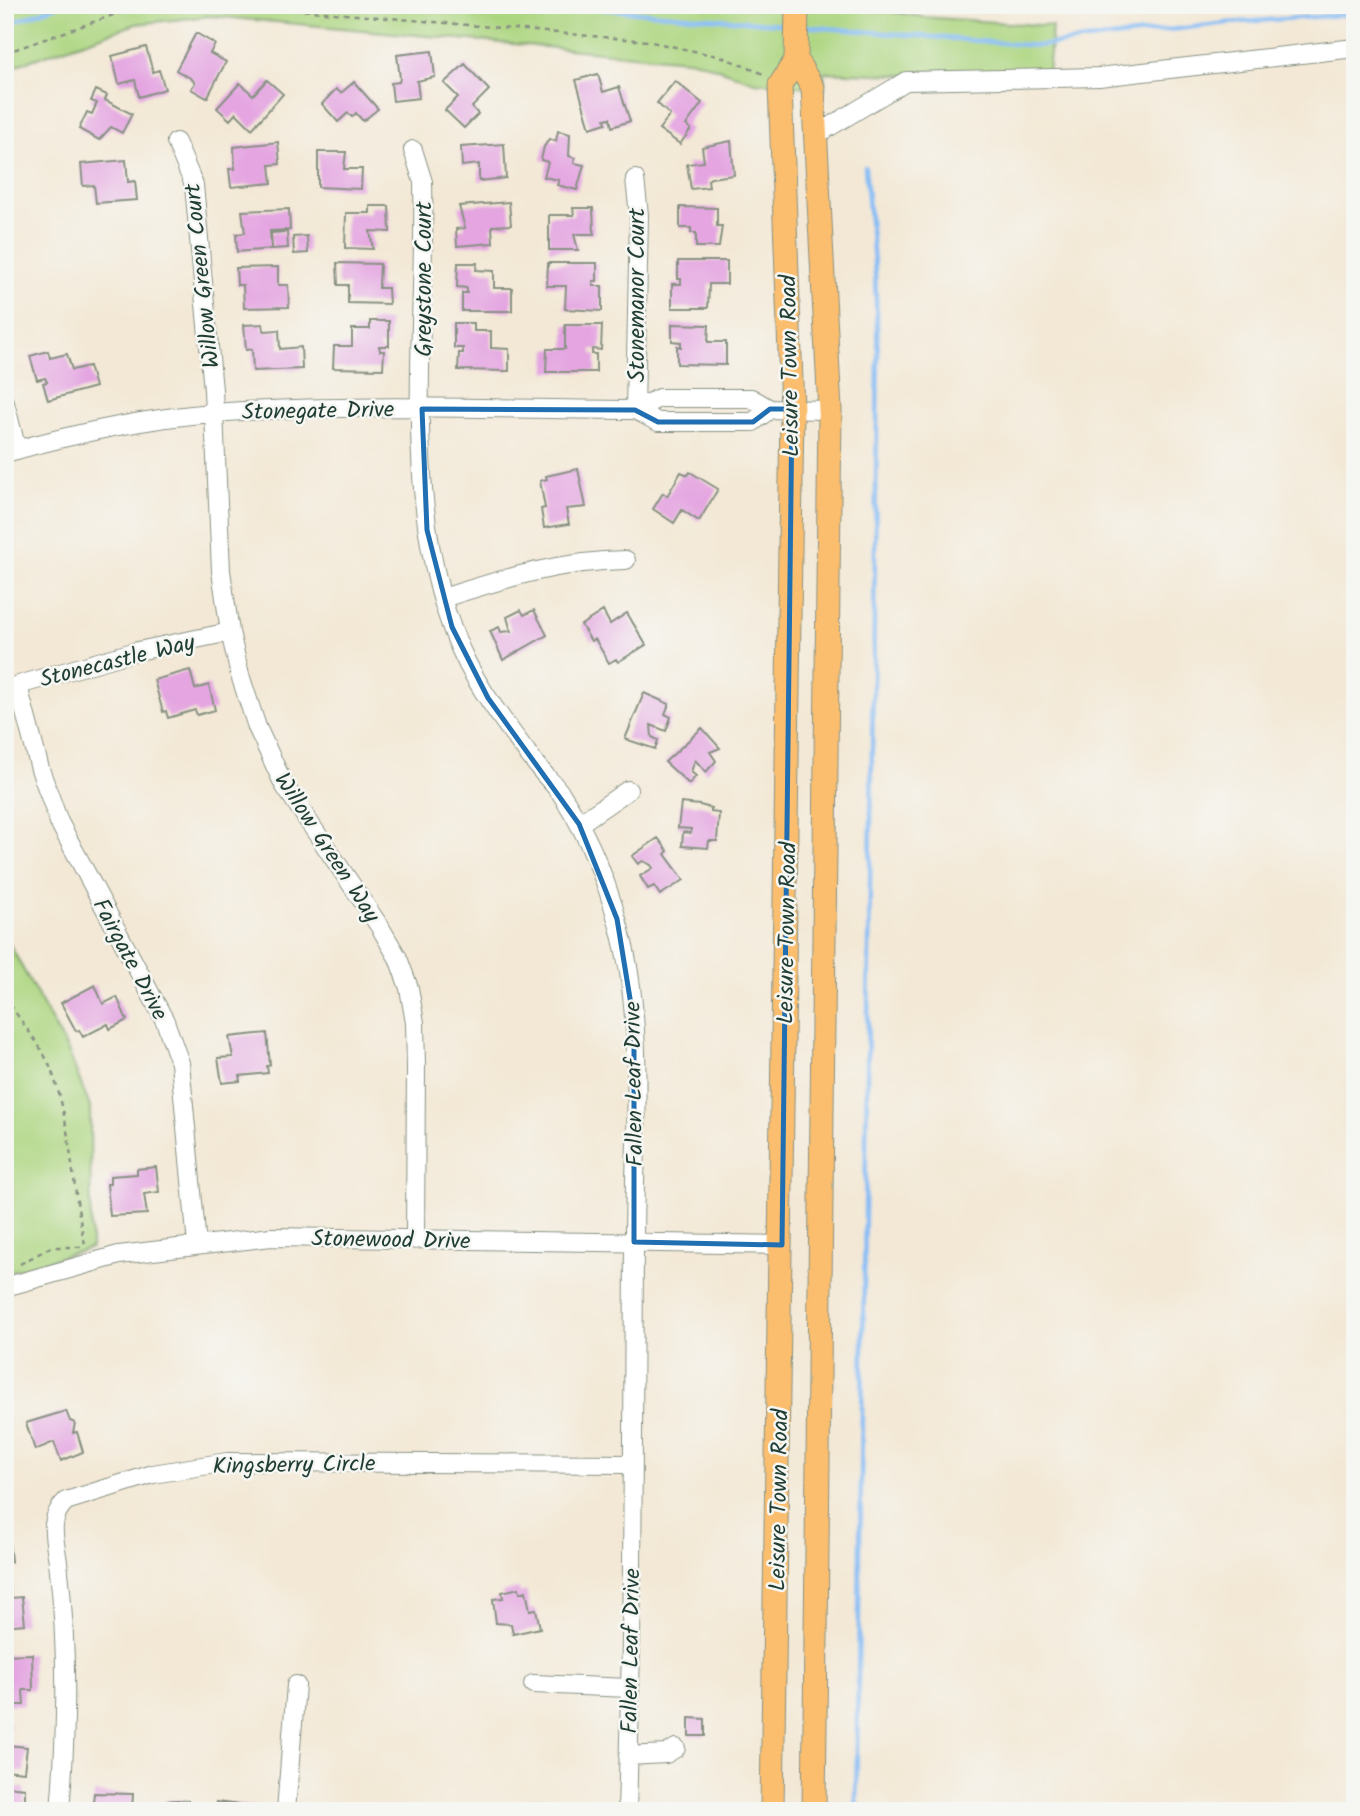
<svg xmlns="http://www.w3.org/2000/svg" width="1360" height="1816" font-family="Kalam,sans-serif">
<style>
.green{fill:#add681;stroke:#668a5a;stroke-width:2}
.lines{fill:none;stroke-linecap:round;stroke-linejoin:round}
.stream{stroke:#85bcf5;stroke-width:4.5}
.building{fill:#e4a5e1}
.minor-casing{stroke:#899284;stroke-width:20}
.major-casing{stroke:#899284;stroke-width:25}
.path{stroke:#899284;stroke-width:2.5;stroke-dasharray:5 5;stroke-linecap:butt}
.minor{stroke:#fff;stroke-width:18}
.major{stroke:#fbbe6e;stroke-width:23}
.marked{fill:none;stroke:#1f6fb2;stroke-width:5;stroke-linejoin:round}
.labels{text-anchor:middle;stroke-width:5;stroke-linejoin:round;paint-order:stroke}
.street-label{font-size:23px;fill:#1f3d34;stroke:#f6f6f2}
</style>
<rect width="100%" height="100%" fill="#f6f6f2"/>
<filter id="ink" filterUnits="userSpaceOnUse"><feTurbulence type="fractalNoise" baseFrequency=".0143" numOctaves="2"/><feDisplacementMap in="SourceGraphic" scale="14" xChannelSelector="R" yChannelSelector="G"/><feConvolveMatrix kernelMatrix="1 2 1 2 8 2 1 2 1" color-interpolation-filters="sRGB"/></filter>
<filter id="wash" filterUnits="userSpaceOnUse"><feTurbulence type="fractalNoise" baseFrequency=".00686" numOctaves="4" result="noise"/><feDisplacementMap in="SourceGraphic" scale="28" xChannelSelector="R" yChannelSelector="G"/><feGaussianBlur stdDeviation="1.57" result="paint"/><feColorMatrix in="noise" values="0 0 0 0 0 0 0 0 0 0 0 0 0 0 0 0 0 1.4 0 .05"/><feComposite in="paint" operator="in"/></filter>
<g filter="url(#wash)">
<rect width="100%" height="100%" fill="#f3e8d5"/>
<path class="green" d="M5,5H850L923,17L1052,26L1048,77L975,78L824,72L825,89L755,82L697,61L210,16L136,24L5,69Z
M5,936L69,1053L90,1107L91,1248L5,1273Z"/>
<g class="lines">
<path class="stream" d="M555,5L791,25
M5,25L60,5
M803,26L1037,46L1227,23L1355,14
M856,1811L878,354L875,272L865,167"/>
</g>
<g id="blocks">
<path class="building" d="M196,33L215,44L210,53L226,62L207,98L191,89L195,83L192,79L176,70Z
M146,47L153,72L159,70L165,89L139,97L135,80L119,84L112,56Z
M432,51L435,77L417,81L419,98L393,101L391,83L399,82L400,78L397,55Z
M465,64L489,90L472,107L478,114L464,128L445,110L458,97L444,83Z
M598,74L603,92L619,87L630,121L612,127L610,118L605,119L606,123L590,128L576,80Z
M267,80L283,94L252,129L236,113L230,120L217,108L240,83L253,95Z
M675,81L702,103L686,125L691,129L680,144L659,129L670,115L657,103Z
M354,82L378,109L363,121L356,113L352,117L348,113L338,122L322,104L336,89L341,93Z
M96,90L107,95L105,100L132,114L122,133L111,127L99,140L79,129L87,112L92,114L97,103L91,101Z
M558,131L570,134L569,156L575,158L574,163L584,165L577,190L557,185L559,180L544,177L548,162L541,160L544,147L549,139L556,141Z
M5,132L15,138L5,153Z
M731,141L734,175L711,178L708,180L709,187L691,189L687,164L704,162L702,147Z
M278,142L280,164L270,165L272,183L231,187L229,169H235L234,147Z
M504,144L506,178L479,181V164L462,166L461,147Z
M318,152H346L344,169H362L361,189L318,187Z
M126,160L128,182L135,181L137,200L96,203L94,185L83,186L81,164Z
M509,202L511,225L492,226L493,243L457,246L456,229L465,228L459,206Z
M370,206H389L390,232L370,231L373,249L345,248L346,213H370Z
M680,207L717,208V226H722L719,247H696V233H691V228H680Z
M573,208H593L594,234H574L578,250H549V215H574Z
M289,209L290,230L270,231L271,249L237,252L236,234L245,233L242,211Z
M287,232L288,248L272,249L271,233Z
M307,236L308,253L294,254L293,237Z
M678,261H727V284H709L708,308H672V284H681V279H678Z
M337,263L380,264L379,288H388L389,304L348,303V285H338Z
M458,263H477L476,270L494,271V288H512V311H462V293H467V288L457,287Z
M548,263H597V281H593V286H602V311L565,309L566,286H547Z
M278,267V285H288L289,307L244,308L243,285H237L236,268Z
M370,321H389V346H379L380,351H384L383,369L333,368L334,346H352V329H370Z
M454,323H474V331H491V348L509,349V371L458,370L459,353H463V348H454Z
M263,324L264,331L279,330L280,349L301,347L302,369L253,371L252,349L246,350L244,325Z
M672,324L709,325L708,342H726V365L677,364V346L681,347V342L672,341Z
M565,325H602L601,350L592,349V354H596V372H546L547,349H565Z
M48,351L50,358L67,354L72,370L89,366L95,387L48,400L43,383L47,382L45,378L37,380L30,356Z
M578,469L586,507L566,509L569,524L544,528L541,509L545,508L540,481L547,479L546,476Z
M681,472L688,475L690,472L718,489L699,521L682,510L674,523L653,509L663,493L667,496Z
M521,610L524,615L534,610L547,635L503,660L490,631L499,627L501,632L511,631L507,617Z
M603,611L610,624L627,613L646,645L618,662L616,659L609,663L595,639L591,641L581,625Z
M190,670L195,689L209,685L215,710L197,715L195,710L168,718L166,711L163,712L154,680Z
M644,693L669,704L665,714L671,717L666,731L651,725L652,737L658,740L655,749L625,739Z
M702,728L720,748L710,752L716,761L706,772L695,760L691,772L696,776L689,784L665,762Z
M681,803L700,805L711,808V812L719,813L717,841H709L708,848L682,846L683,832L691,833V829L678,828Z
M658,838L668,851L665,854L684,880L660,895L654,886L648,889L640,876L653,868L651,865L643,861L638,864L632,856Z
M95,985L103,1004L117,997L127,1020L110,1029L108,1024L83,1037L79,1030L76,1031L61,1003Z
M267,1033L270,1065L267,1066L268,1073L240,1076V1081L222,1083L218,1058L233,1057L229,1037Z
M156,1167L159,1192L144,1194L147,1214L110,1216L107,1184H110V1176L137,1174V1169Z
M66,1411L70,1421L75,1423L73,1433L77,1432L83,1452L61,1461L54,1442L35,1450L26,1423Z
M5,1537H9L11,1562H5Z
M9,1583L11,1598L22,1597L25,1624L5,1626V1584Z
M519,1588L520,1593L526,1591L530,1610L536,1609L540,1628L513,1634L511,1624L496,1623L493,1599L503,1598L502,1592Z
M32,1654L33,1690H23L24,1705H5V1655Z
M689,1718L705,1719V1736H689Z
M5,1722L10,1723L7,1745L27,1747L24,1772L5,1770Z
M5,1786L25,1788V1811H10L5,1807Z
M94,1793L133,1794L132,1811H92Z
M177,1800L188,1801L187,1811H164V1801Z
M216,1802L257,1807V1811H216Z"/>
</g>
</g>
<g filter="url(#ink)">
<use href="#blocks" fill-opacity="0" stroke="#899284" stroke-width="2"/>
<g class="lines">
<defs>
<path id="minor" d="M816,135L906,81L1099,77L1355,48
M176,142L194,185L213,390L221,571L230,632L240,675L257,727L284,785L380,927L398,958L409,988L415,1023L416,1067L415,1240
M413,150L423,182C427,336 396,524 468,665C488,702 514,736 540,769C547,778 556,786 562,795C592,841 613,897 625,951C644,1040 634,1153 634,1245C633,1434 633,1622 627,1811
M635,179L639,215L635,410
M5,403L17,450
M635,410L658,422H753L770,409
M5,453C73,434 144,418 214,413C354,403 495,409 635,410L659,398H751L770,409L830,410
M443,598C506,578 559,561 626,560
M18,686L40,769L59,822L165,1021L180,1063L197,1245
M5,689L133,652L230,632
M579,824L628,790
M5,1287L119,1255L271,1237L782,1245
M533,1684L629,1688
M628,1756L666,1754L676,1748
M60,1811C67,1727 68,1645 58,1562C55,1539 47,1519 66,1501L153,1474L227,1462L632,1464
M286,1811L296,1685"/>
<path id="major" d="M797,5L796,60L813,88L830,410L814,1811
M772,1811L792,409L780,85L796,60"/>
</defs>
<use href="#minor" class="minor-casing"/>
<use href="#major" class="major-casing"/>
<path class="path" d="M244,5L647,41L722,57L766,75
M5,53L116,14L159,5
M5,996C20,1022 40,1042 51,1069C73,1127 71,1189 86,1248
M20,1264L51,1247H81"/>
<use href="#minor" class="minor"/>
<use href="#major" class="major"/>
</g>
</g>
<path class="marked" d="M422,409L635,410L658,422H753L770,409H792L782,1245L634,1242V1023L617,919L579,824L488,698L452,627L427,530Z"/>
<g class="labels">
<g class="street-label">
<text transform="translate(201 276) rotate(-96)" y="8">Willow Green Court</text>
<text transform="translate(423 279) rotate(-90)" y="8">Greystone Court</text>
<text transform="translate(636 295) rotate(-90)" y="8">Stonemanor Court</text>
<text transform="translate(789 366) rotate(-91)" y="8">Leisure Town Road</text>
<text transform="translate(318 410) rotate(-1)" y="8">Stonegate Drive</text>
<text transform="translate(117 660) rotate(-14)" y="8">Stonecastle Way</text>
<text transform="translate(328 847) rotate(57)" y="8">Willow Green Way</text>
<text transform="translate(786 933) rotate(-89)" y="8">Leisure Town Road</text>
<text transform="translate(131 959) rotate(62)" y="8">Fairgate Drive</text>
<text transform="translate(633 1084) rotate(-91)" y="8">Fallen Leaf Drive</text>
<text transform="translate(391 1239) rotate(1)" y="8">Stonewood Drive</text>
<text transform="translate(294 1464) rotate(-1)" y="8">Kingsberry Circle</text>
<text transform="translate(778 1500) rotate(-89)" y="8">Leisure Town Road</text>
<text transform="translate(630 1651) rotate(-89)" y="8">Fallen Leaf Drive</text>
</g>
</g>
<rect width="1360" height="1816" fill="none" stroke="#f6f6f2" stroke-width="28"/>
</svg>
